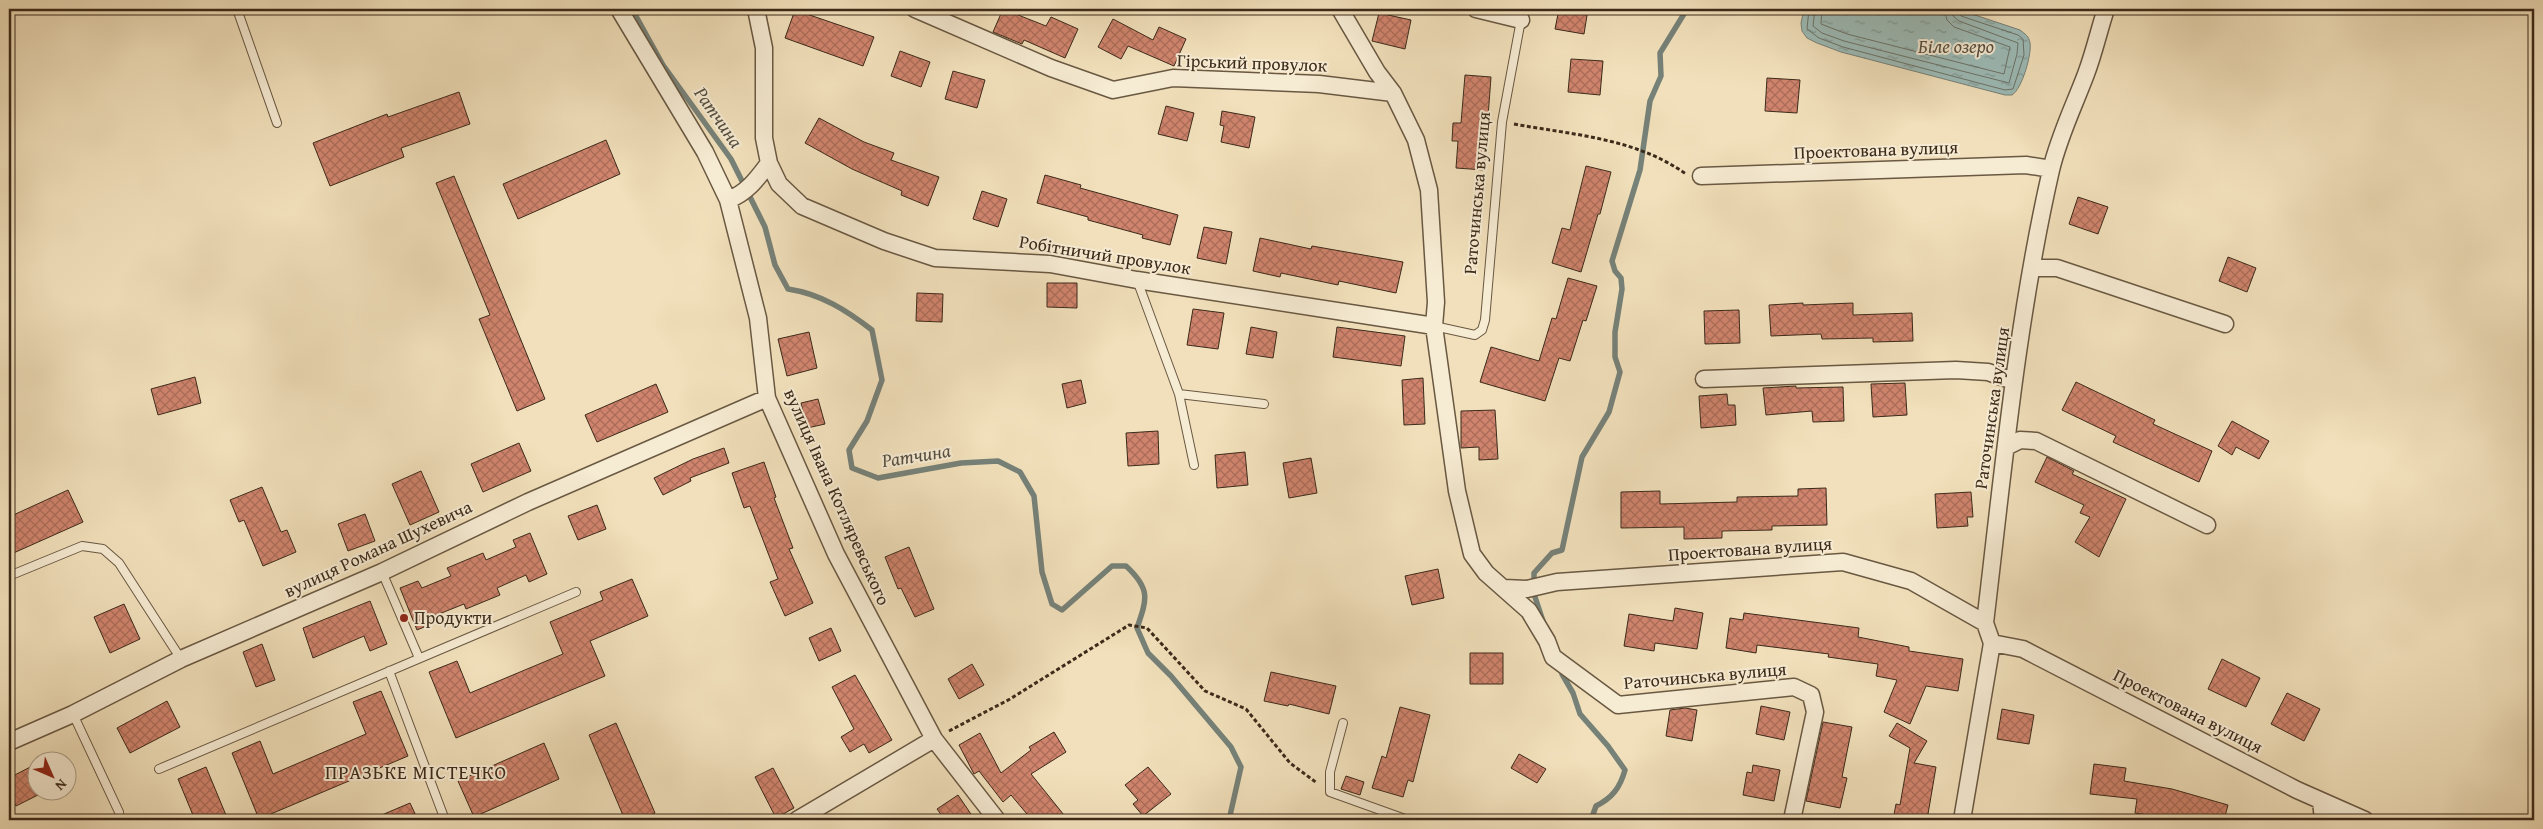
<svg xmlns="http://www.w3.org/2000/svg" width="2543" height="829" font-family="'Gentium Book Plus',serif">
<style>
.water{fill:url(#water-ripples);stroke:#768178}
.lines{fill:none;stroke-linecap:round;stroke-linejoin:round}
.shore{stroke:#6c7268;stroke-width:1}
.stream{stroke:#768178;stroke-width:5.5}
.building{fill:url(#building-cross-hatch);stroke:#3c2a1a}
.lane-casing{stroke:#695842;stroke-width:10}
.street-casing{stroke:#695842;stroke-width:19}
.path{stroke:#3c2a1a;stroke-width:3;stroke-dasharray:4 2.5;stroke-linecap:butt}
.lane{stroke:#f6ebd3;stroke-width:8}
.street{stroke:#f6ebd3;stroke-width:16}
.poi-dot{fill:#8f2418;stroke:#f6ebd3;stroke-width:2}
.labels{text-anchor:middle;stroke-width:4;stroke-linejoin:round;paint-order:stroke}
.street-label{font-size:18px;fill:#3c2a1a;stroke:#f6ebd3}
.poi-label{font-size:18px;fill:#3c2a1a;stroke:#f6ebd3;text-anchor:start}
.water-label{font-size:19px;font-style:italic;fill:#544e41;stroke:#f6ebd3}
.neighbourhood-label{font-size:19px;letter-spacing:1px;fill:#3c2a1a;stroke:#f6ebd3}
</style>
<defs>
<pattern id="water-ripples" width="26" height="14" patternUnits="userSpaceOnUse" patternTransform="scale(1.25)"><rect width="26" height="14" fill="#9cbbb7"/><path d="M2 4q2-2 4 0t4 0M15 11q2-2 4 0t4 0" fill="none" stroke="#809894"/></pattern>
<pattern id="building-cross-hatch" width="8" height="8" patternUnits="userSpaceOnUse" patternTransform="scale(1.25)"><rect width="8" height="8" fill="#d0846d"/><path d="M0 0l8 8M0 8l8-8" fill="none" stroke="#aa6c59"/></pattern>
</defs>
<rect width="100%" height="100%" fill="#f1e0bb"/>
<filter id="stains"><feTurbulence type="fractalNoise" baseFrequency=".004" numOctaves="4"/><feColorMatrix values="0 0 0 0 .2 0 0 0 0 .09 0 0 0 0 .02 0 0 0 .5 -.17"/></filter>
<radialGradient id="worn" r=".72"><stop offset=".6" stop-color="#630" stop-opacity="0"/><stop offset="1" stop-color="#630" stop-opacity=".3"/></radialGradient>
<path class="water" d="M1804,9H1957L2020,30C2025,34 2029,36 2030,43C2032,54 2022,89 2012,95H2005L1841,52L1817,43L1807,38L1802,31L1801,23Z"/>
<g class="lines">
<path class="shore" d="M1809,9L1807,29L1819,38L1843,47L2005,90L2013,89L2024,55L2023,39L2018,35L1961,16L1958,9
M1815,9L1813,26L1822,33L1844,41L2009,83L2017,54L2018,43L1959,21L1953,16L1952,9
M1822,9L1821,24L1847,34L2004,74L2010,47L1954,27L1947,20L1944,9"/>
<path class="stream" d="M632,9L663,65L731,159L765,227L775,265L788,289C821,294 846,310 872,330L882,380L867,421L849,450L852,468L878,478L961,463L998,461L1020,472L1034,496L1042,572L1052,604L1062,610L1112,566H1126C1151,589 1147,599 1137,628L1148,653L1171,676L1231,747L1241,767L1229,820
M1543,621L1534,594V573L1552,553L1562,550L1582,457L1609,412L1620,372L1615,357V332L1622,289L1621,278L1615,271L1612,261L1640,170L1650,101L1661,76L1660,53L1687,9
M1562,674L1573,693L1580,714L1608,746L1625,770C1620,788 1612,798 1596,806L1591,820"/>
</g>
<path class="building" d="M1003,9L1046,26L1051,17L1078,29L1065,58L1024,40L1022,44L993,32Z
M1559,9H1588L1584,34L1555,29Z
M795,10L874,37L863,66L785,38Z
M1379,13L1411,20L1405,49L1372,41Z
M1113,19L1153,40L1159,27L1186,39L1174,66L1128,46L1121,59L1098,47Z
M900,51L930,62L921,87L891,76Z
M1571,59L1603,61L1600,95L1568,92Z
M953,71L985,80L977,108L945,99Z
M1465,75L1491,77L1484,170L1456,168L1458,141H1452L1453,123H1461Z
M1767,78L1800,80L1797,113L1765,111Z
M459,92L470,124L401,148L404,157L330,186L313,143L387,114L388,117Z
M1166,106L1194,113L1187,141L1158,134Z
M1222,111L1255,117L1249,148L1221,142L1224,126L1220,125Z
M819,118L864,142L894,153L891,160L939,177L928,206L901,195L902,191L852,169L805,143Z
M606,140L620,174L518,219L503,184Z
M1586,166L1611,172L1600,214H1598L1581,272L1552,263L1562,228L1570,230Z
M1045,175L1081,185L1080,188L1178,215L1170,245L1142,238L1143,235L1088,220V217L1037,203Z
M454,176L545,399L517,411L479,319L490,315L436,183Z
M982,191L1007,199L998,227L973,219Z
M2078,197L2108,207L2098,234L2069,224Z
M1204,227L1232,232L1226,264L1197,258Z
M1260,238L1311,249L1312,246L1403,262L1396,293L1339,281L1338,285L1281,273L1280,277L1253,271Z
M2228,257L2256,268L2247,292L2219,281Z
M1568,278L1597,286L1586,321L1583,320L1570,361L1559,358L1545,401L1480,382L1491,347L1539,361L1552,318L1556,319Z
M1047,283H1077V308L1047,307Z
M917,293L943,294L942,322L916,321Z
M1803,303V305L1853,303V315L1912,313L1913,341L1873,342V338L1822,339L1821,334L1771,336L1769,305Z
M1193,309L1224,313L1218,349L1187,345Z
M1739,310L1740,343L1705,344L1704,311Z
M1251,327L1277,332L1273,358L1246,354Z
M1337,327L1405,336L1401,366L1333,357Z
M809,332L817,368L787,376L778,339Z
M195,377L201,403L158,415L151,389Z
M1423,378L1425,424L1404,425L1402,380Z
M1081,380L1086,403L1067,408L1062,384Z
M2076,382L2155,420L2153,424L2212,451L2199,482L2113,442L2116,436L2062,410Z
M1905,383L1907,415L1873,417L1871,384Z
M656,384L668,412L597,442L585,415Z
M1796,386V388L1843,387L1844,421L1813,422L1812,411L1766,415L1763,388Z
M1727,394L1728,405H1735L1736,425L1701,428L1699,396Z
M818,399L825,424L807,428L801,403Z
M1495,410L1498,459L1479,460V447L1461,448V411Z
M2232,421L2269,441L2259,459L2236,447L2232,455L2218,446Z
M1158,431L1159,464L1128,466L1126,433Z
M519,443L531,471L483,492L471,464Z
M724,448L729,463L690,478L691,481L663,495L654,478L693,459Z
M1245,452L1248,485L1217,488L1215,455Z
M2047,457L2074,471L2072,474L2126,499L2099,557L2075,542L2090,517L2080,513L2084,505L2035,482Z
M1311,458L1317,493L1289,498L1283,463Z
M764,462L776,497L774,498L793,548L789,549L813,603L785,616L770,582L778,579L750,506L744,508L732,473Z
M421,471L439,512L410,525L392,484Z
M262,487L281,532L287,530L296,552L263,566L244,520L239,522L230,500Z
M1826,488L1827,525L1772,526V530L1722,531V538L1684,539V527L1621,528V492L1660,491V504L1737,502V497L1798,496V489Z
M68,490L83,522L9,555V517Z
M1971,492L1973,517H1967L1968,526L1937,528L1935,494Z
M597,505L606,529L578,540L568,516Z
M365,514L375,541L348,551L338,524Z
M530,533L547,574L529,582L526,575L497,588L500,595L466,609L464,604L434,616L436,622L417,630L400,588L418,581L422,588L451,576L447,568L483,553L486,560L516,547L513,540Z
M909,547L934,609L915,617L901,588L898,589L885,557Z
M1438,569L1444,598L1412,605L1405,576Z
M632,579L648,616L590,641L605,676L456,738L429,672L457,661L470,693L563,654L550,622L603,600L600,592Z
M370,601L387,644L370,651L364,636L313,658L303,628Z
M124,604L140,639L110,653L94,617Z
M1675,608L1703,613L1697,649L1655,643L1654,651L1624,646L1629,614L1673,621Z
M1744,613L1859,628L1858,637L1909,647V651L1963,659L1958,691L1926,686L1910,724L1884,712L1897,680L1876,676L1878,664L1828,657L1829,654L1757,645L1756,653L1726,648L1730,618L1743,620Z
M831,628L841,651L819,661L809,638Z
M262,644L275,680L256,687L243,652Z
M1470,653H1503V684H1470Z
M2222,659L2260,678L2246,707L2208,689Z
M972,664L984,685L959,699L948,679Z
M1271,672L1336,686L1329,714L1289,704L1288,706L1264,701Z
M855,675L892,740L869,753L864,744L850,752L841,737L854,729L832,687Z
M381,691L408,756L259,819L232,753L260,741L273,774L366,734L353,702Z
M2287,693L2320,709L2304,741L2271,724Z
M167,701L180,727L130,753L117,728Z
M1761,706L1790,712L1784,740L1756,734Z
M1400,707L1430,715L1413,782L1408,780L1403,797L1372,788L1382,756L1386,758Z
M1685,708L1697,710L1692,741L1666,736L1670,710Z
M2002,709L2034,715L2029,744L1997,739Z
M1823,722L1852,727L1842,777L1847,778L1840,808L1806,801Z
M616,723L655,813L638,820H625L589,735Z
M1897,723L1927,741L1914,763L1936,767L1927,820H1893L1896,804L1900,805L1910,748L1889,736Z
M1054,732L1066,752L1031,774L1068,820H1032L1011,795L1003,802L979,771L974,774L959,745L980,733L1001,773L1031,750L1029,747Z
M544,743L559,779L474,817L458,781Z
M1519,754L1546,769L1537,783L1511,768Z
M38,763V795L16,806L9,793V778Z
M2094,764L2126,768L2124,781L2172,789L2228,805L2224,820H2178L2135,813L2137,799L2090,794Z
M1753,765L1780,770L1774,801L1743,795L1747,772L1752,773Z
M206,767L228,820H195L178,779Z
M1148,767L1171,794L1143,816L1133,804L1138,800L1125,785Z
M773,768L794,808L776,818L755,777Z
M1346,776L1364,782L1360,795L1341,789Z
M958,795L975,820H945L937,809Z
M410,803L418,820H370Z"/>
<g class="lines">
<defs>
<path id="lane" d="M237,9L277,123
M1137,280L1179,394L1264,404
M1434,326L1475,335L1482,330L1485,320L1502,122L1523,9
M1179,394L1194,465
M382,572L419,658
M9,576L82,546L103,549L119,563L181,659
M389,671L445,820
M73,714L119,812
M1343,723L1330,772V792L1408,820
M159,769L576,592"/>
<path id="street" d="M619,9L705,152L728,200L758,318L767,398L836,554L934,739L997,820
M756,9L764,48V138L769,163L779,184L802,206L884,241L935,258L1050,264L1137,280L1434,326
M915,9L1051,68L1113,90L1173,78L1319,84L1393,93
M1340,9L1377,72L1393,93L1416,140L1429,190L1436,302L1434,326L1457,491L1472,554L1486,573L1529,611L1547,641L1553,657L1618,705L1794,687L1811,695L1815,712L1792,820
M1476,9L1521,20
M1701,176L2026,165L2051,169
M728,200C747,193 757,179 769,163
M2033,268H2057L2225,324
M1704,379L1956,370L1988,372L2013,381
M2006,447L2020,440L2036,441L2207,525
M1505,588L1527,589L1557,582L1843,562L1911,581L1985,623
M1992,643L2023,649L2297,790L2365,820
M9,742L73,714L181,659L382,572L528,502L767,398
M2321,801L2323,820
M797,820L934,739
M1962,820L1992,643L1985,623C2003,472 2017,319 2051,170C2059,136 2074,106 2086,74C2094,53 2099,30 2106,9"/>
</defs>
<use href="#lane" class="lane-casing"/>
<use href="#street" class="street-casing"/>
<path class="path" d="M1514,124C1574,135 1635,138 1686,174
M949,731L1010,699L1129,625L1147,628L1205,691L1246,709L1290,763L1317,783"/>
<use href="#lane" class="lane"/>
<use href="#street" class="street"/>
</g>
<circle class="poi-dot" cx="404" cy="618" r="5"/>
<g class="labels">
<g class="street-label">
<text transform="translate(1252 63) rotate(2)" y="6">Гірський провулок</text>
<text transform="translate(1876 150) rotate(-2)" y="6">Проектована вулиця</text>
<text transform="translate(1477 193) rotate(-85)" y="6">Раточинська вулиця</text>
<text transform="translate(1105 255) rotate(9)" y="6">Робітничий провулок</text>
<text transform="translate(1992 408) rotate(-82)" y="6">Раточинська вулиця</text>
<text transform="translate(837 497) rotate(66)" y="6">вулиця Івана Котляревського</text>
<text transform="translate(378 549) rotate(-25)" y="6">вулиця Романа Шухевича</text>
<text transform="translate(1750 549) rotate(-4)" y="6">Проектована вулиця</text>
<text transform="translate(1705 676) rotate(-5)" y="6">Раточинська вулиця</text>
<text transform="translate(2188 711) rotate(27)" y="6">Проектована вулиця</text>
</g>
<g class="poi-label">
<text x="414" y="624">Продукти</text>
</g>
<g class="water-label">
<text x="1956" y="53">Біле озеро</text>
<text transform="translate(719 117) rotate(55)" y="7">Ратчина</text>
<text transform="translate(916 455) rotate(-9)" y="7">Ратчина</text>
</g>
<g class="neighbourhood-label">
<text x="416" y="779">ПРАЗЬКЕ МІСТЕЧКО</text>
</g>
</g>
<rect width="2543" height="829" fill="none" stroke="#f1e0bb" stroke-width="30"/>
<rect x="10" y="10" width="2523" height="809" fill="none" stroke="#3c2a1a" stroke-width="2.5"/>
<rect x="15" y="15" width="2513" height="799" fill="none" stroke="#3c2a1a"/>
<g transform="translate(52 776) rotate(135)"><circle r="24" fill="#f6ebd3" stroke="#ac9e89"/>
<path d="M0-4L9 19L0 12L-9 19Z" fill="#8f2418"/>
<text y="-8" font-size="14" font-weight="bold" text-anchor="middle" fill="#3c2a1a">N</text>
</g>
<rect width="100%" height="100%" filter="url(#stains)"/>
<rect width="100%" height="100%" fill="url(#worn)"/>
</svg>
